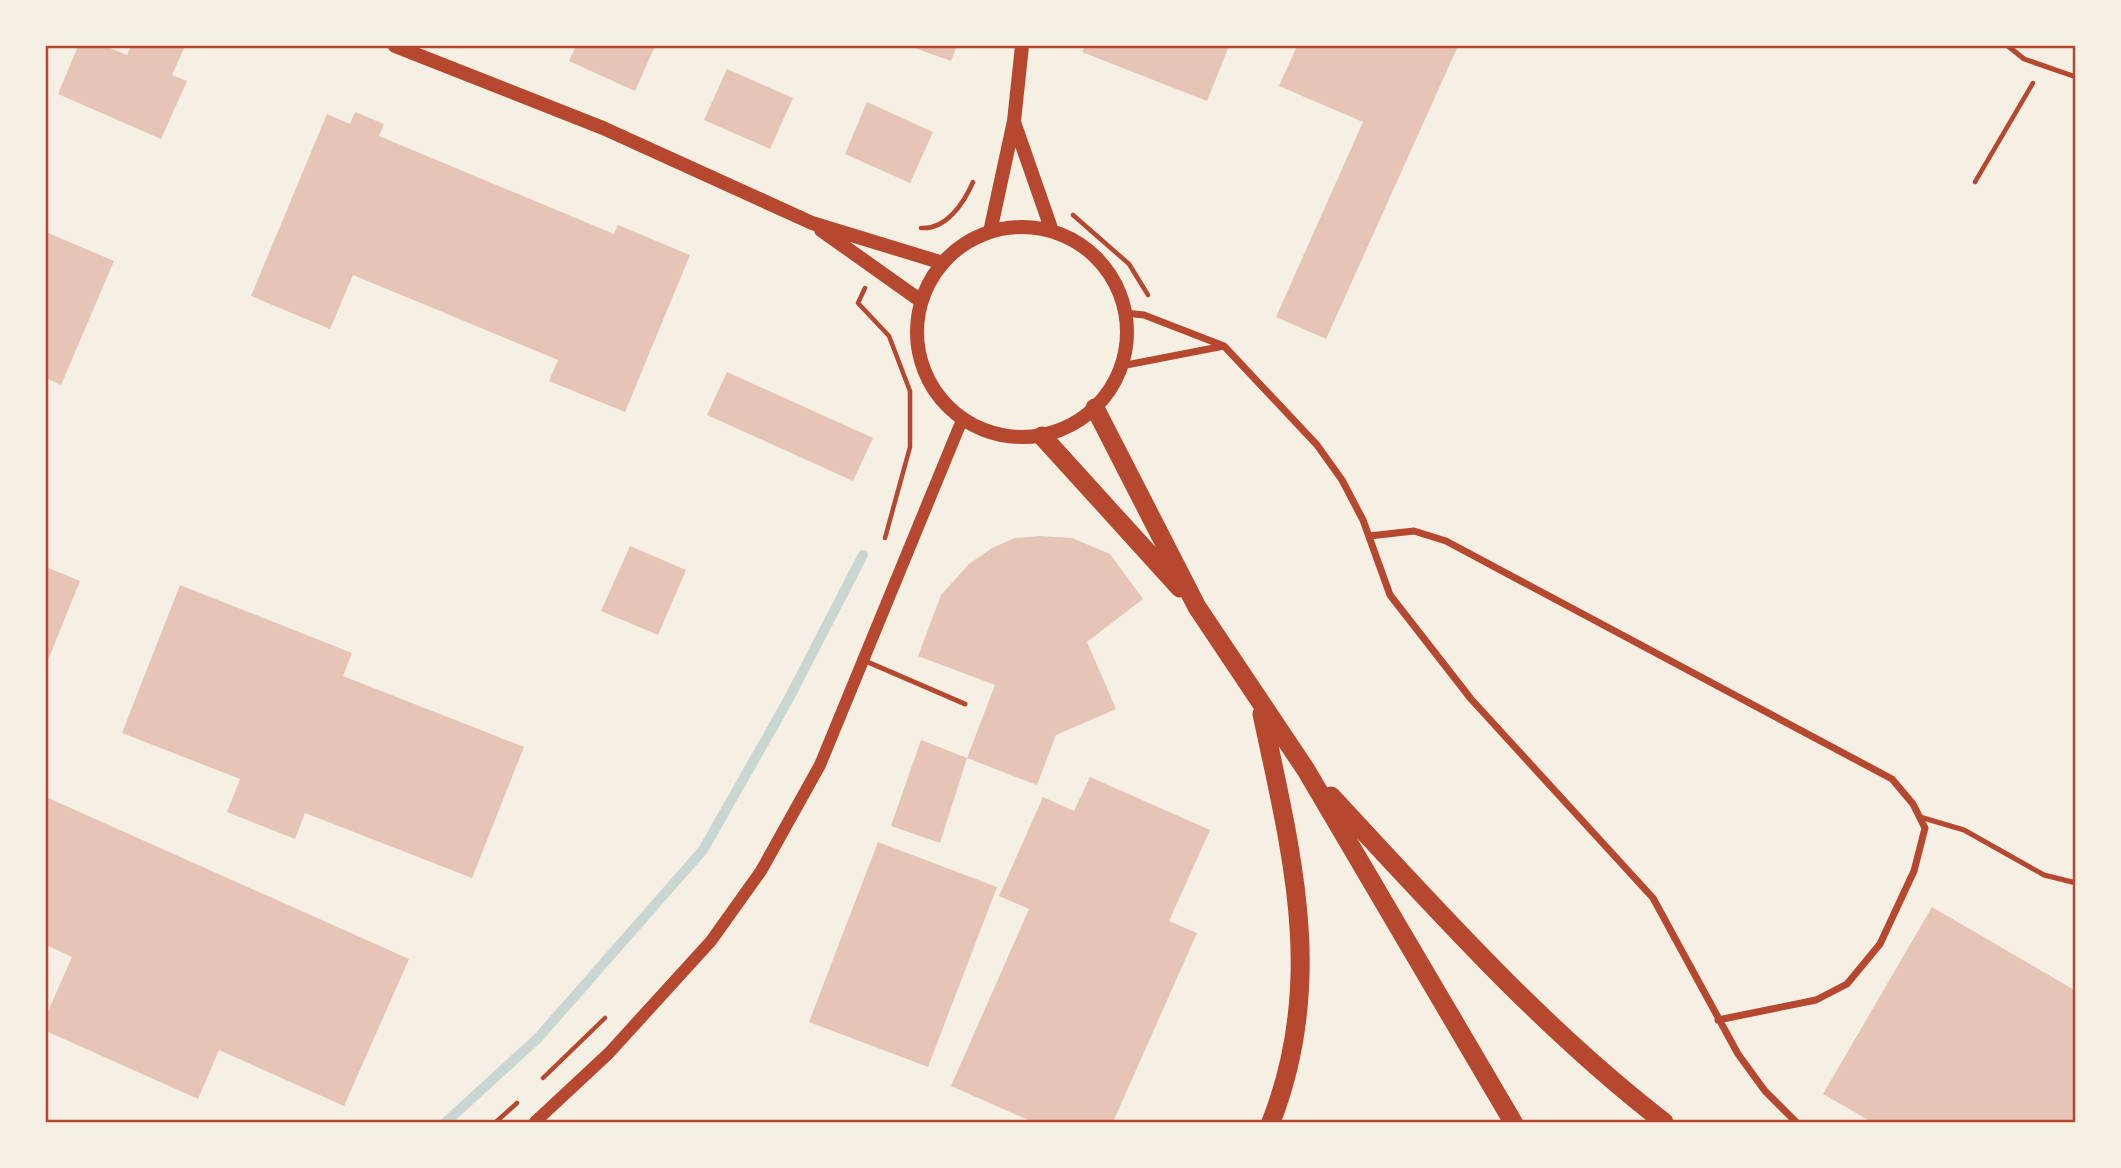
<svg xmlns="http://www.w3.org/2000/svg" width="2121" height="1168" font-family="Cabin,sans-serif">
<style>
.lines{fill:none;stroke-linecap:round;stroke-linejoin:round}
.stream{stroke:#c9d6d2;stroke-width:10}
.building{fill:#e6c5b7}
.path{stroke:#b5482f;stroke-width:4.5}
.service{stroke:#b5482f;stroke-width:5}
.minor{stroke:#b5482f;stroke-width:7}
.tertiary{stroke:#b5482f;stroke-width:12}
.secondary{stroke:#b5482f;stroke-width:14}
.trunk{stroke:#b5482f;stroke-width:19}
.neatline{fill:none;stroke:#b5482f;stroke-width:2.5}
</style>
<rect width="100%" height="100%" fill="#f6efe4"/>
<g class="lines">
<path class="stream" d="M446,1122L538,1038L703,850L787,702L863,555"/>
</g>
<path class="building" d="M78,46H105L127,55L131,46H185L172,75L187,81L161,139L58,94Z
M576,46H655L635,91L569,61Z
M909,46H957L951,61Z
M1085,46H1229L1207,101L1082,52Z
M1297,46H1458L1326,339L1276,317L1363,122L1279,86Z
M727,69L793,98L770,149L704,120Z
M867,102L933,132L910,183L845,154Z
M355,112L384,124L379,136L614,234L618,225L690,255L625,412L549,381L558,360L353,275L330,329L251,296L327,114L350,124Z
M46,232L114,261L61,385L46,378Z
M727,372L873,438L853,481L707,415Z
M1040,536L1072,538L1110,554L1143,599L1087,642L1116,709L1056,735L1037,785L967,758L995,685L918,656L941,595L969,564L992,548L1015,538Z
M630,546L686,570L658,635L601,611Z
M46,567L80,581L46,665Z
M180,585L352,653L343,676L524,747L472,878L305,813L295,839L227,812L240,779L122,733Z
M921,740L967,758L940,843L891,826Z
M1090,777L1210,830L1169,921L1197,933L1113,1122H1033L951,1086L1029,909L999,896L1043,797L1074,811Z
M46,797L409,959L344,1106L219,1050L198,1099L46,1031V1016L72,957L46,945Z
M878,842L997,887L928,1067L809,1022Z
M1932,907L2076,991V1122H1872L1823,1094Z"/>
<g class="lines">
<path class="path" d="M1975,182L2033,83
M1073,215L1129,264L1148,295
M921,228C946,230 964,203 973,182
M865,288L858,303L889,336L910,391V447L885,538
M543,1078L605,1018
M496,1122L517,1103"/>
<path class="service" d="M2008,46L2024,59L2076,77
M863,660L965,704
M1920,817L1964,830L2044,875L2076,883"/>
<path class="minor" d="M1125,313L1144,315L1224,346L1317,445L1342,480L1363,520L1390,595L1471,699L1653,898L1738,1054L1765,1091L1796,1122
M1121,366L1224,346
M1369,536L1414,531L1446,541L1892,779L1913,804L1925,828L1914,871L1880,944L1847,984L1816,1000L1718,1020"/>
<path class="tertiary" d="M535,1122L609,1053L711,941L761,871L820,765L962,420"/>
<path class="secondary" d="M395,46L603,128L812,223L943,263
M1014,122L1052,231
M917 332a105 105 0 1 1 210 0a105 105 0 1 1-210 0Z
M821,230L921,301
M990,232L1014,121L1022,46"/>
<path class="trunk" d="M1095,408L1197,607L1306,770L1513,1122
M1042,436L1180,588
M1262,714C1292,855 1326,982 1271,1122
M1331,796C1436,909 1542,1028 1664,1122"/>
</g>
<rect width="2121" height="1168" fill="none" stroke="#f6efe4" stroke-width="94"/>
<rect x="47" y="47" width="2027" height="1074" class="neatline"/>
</svg>
